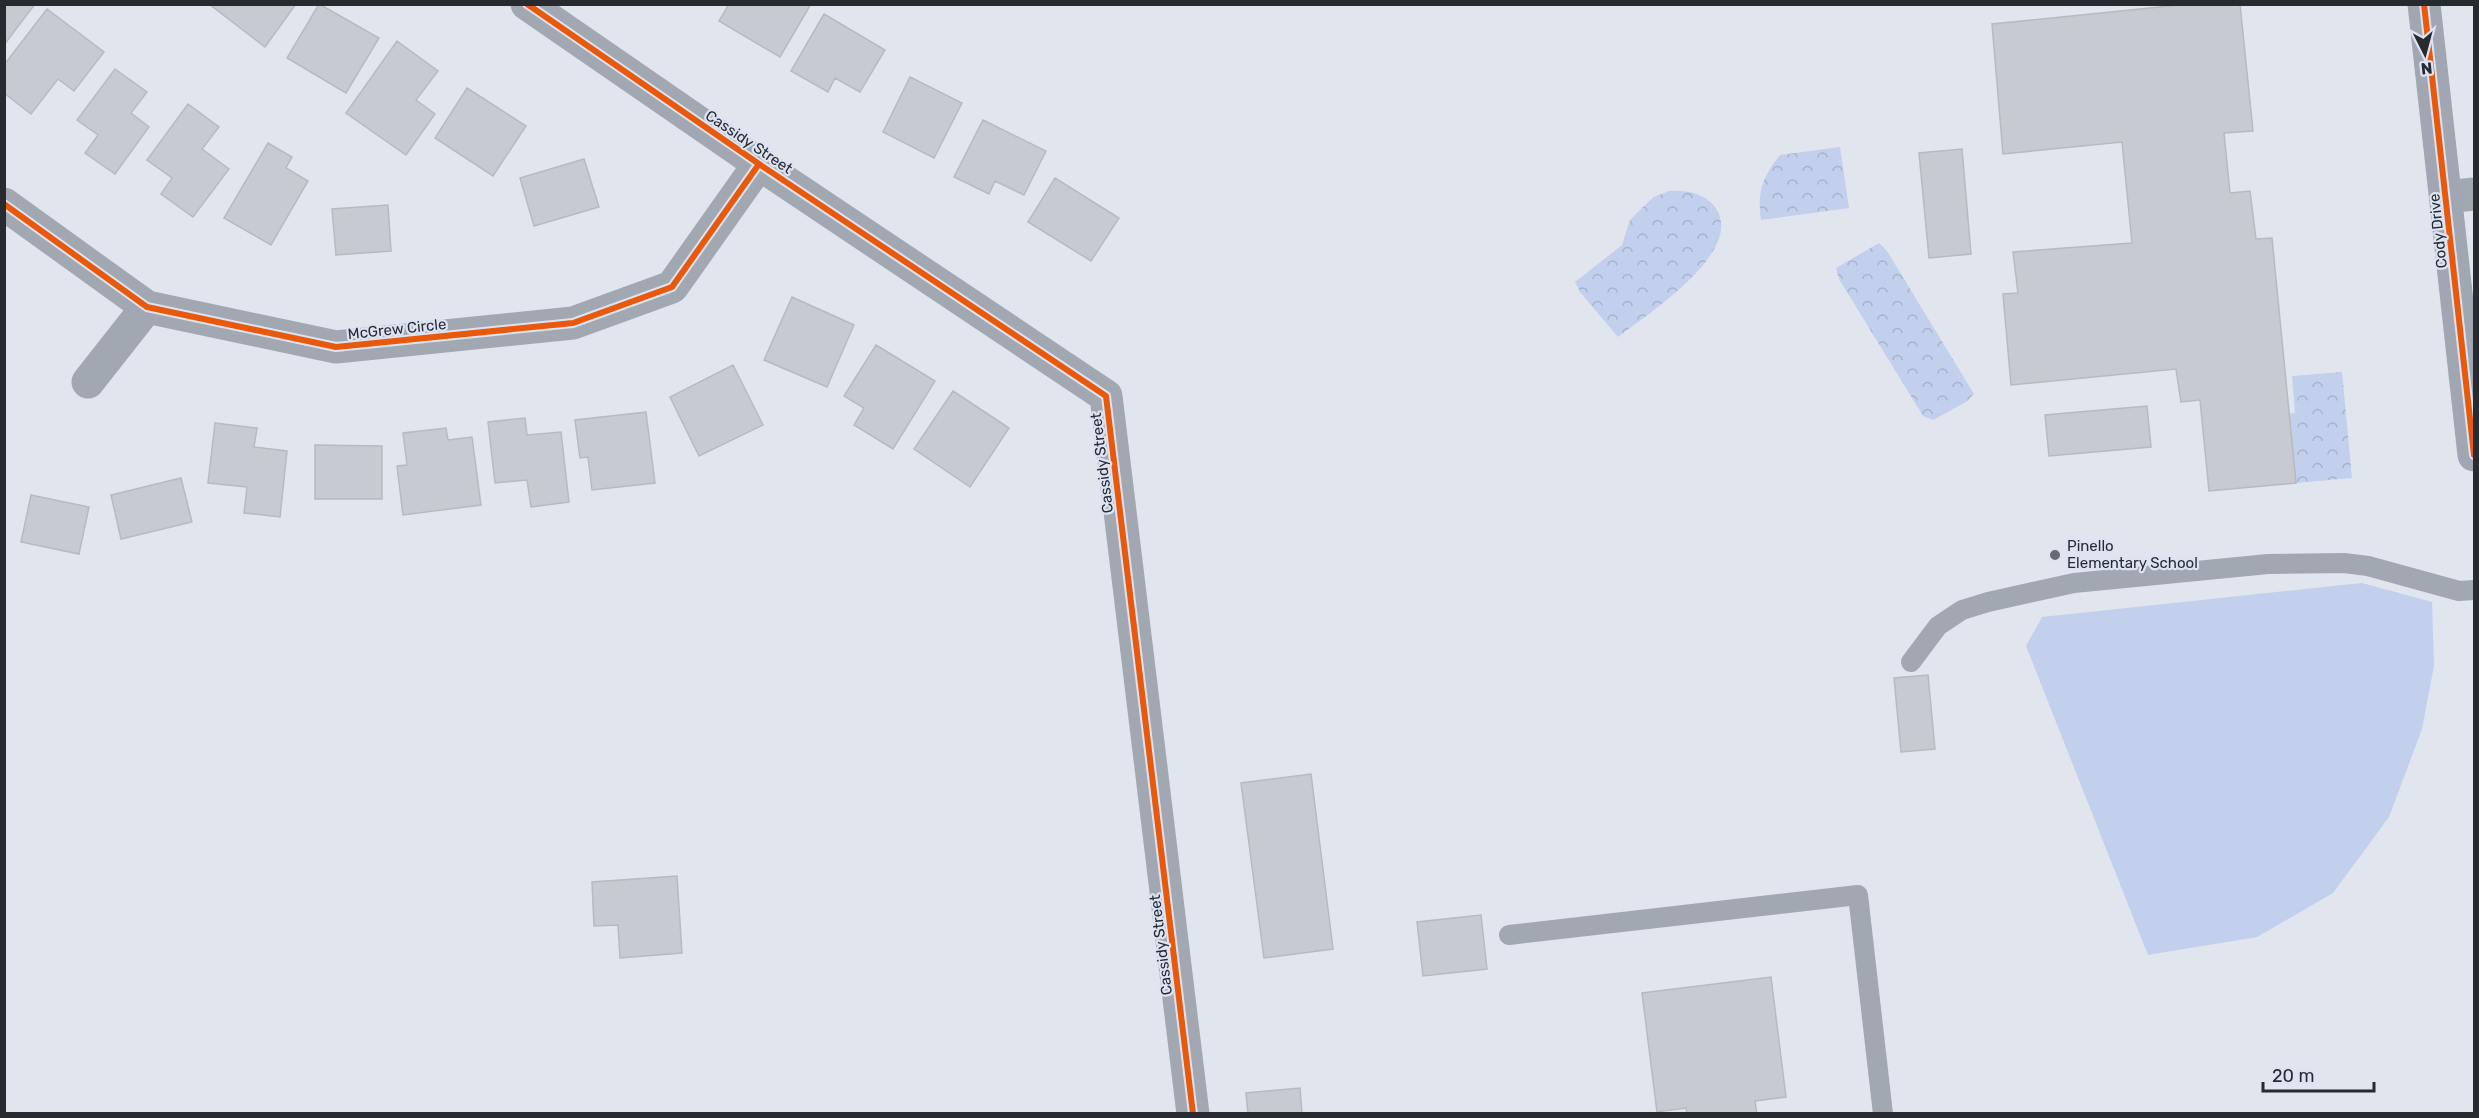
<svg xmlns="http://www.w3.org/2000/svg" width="2479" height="1118" font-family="Rubik,sans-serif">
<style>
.park{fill:url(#park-crowns)}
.pitch{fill:#c2d0ed}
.building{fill:#c7cad0;stroke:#b7babf;stroke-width:1.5}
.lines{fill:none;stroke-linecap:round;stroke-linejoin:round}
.lane{stroke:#a2a8b2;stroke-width:20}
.street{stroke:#a2a8b2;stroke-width:33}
.secondary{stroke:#a1a7b2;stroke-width:33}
.cycleway-casing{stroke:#dce3f2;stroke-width:10}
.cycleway{stroke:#e8590c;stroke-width:6}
.poi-dot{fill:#686b72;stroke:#dce3f2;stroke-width:2}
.labels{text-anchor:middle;stroke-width:4.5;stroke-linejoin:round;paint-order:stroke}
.street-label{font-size:15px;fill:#272a2f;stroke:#dce3f2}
.poi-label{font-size:15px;fill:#272a2f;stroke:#dce3f2;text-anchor:start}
</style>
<defs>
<pattern id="park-crowns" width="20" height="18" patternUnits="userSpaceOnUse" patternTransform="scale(1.5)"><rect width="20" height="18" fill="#c2d0ed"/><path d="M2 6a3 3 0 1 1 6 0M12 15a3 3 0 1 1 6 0" fill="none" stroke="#a7b3cc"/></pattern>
</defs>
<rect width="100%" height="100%" fill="#e1e5ed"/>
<path class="park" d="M1840,147L1849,208L1761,220C1757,191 1762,178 1780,155Z
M1669,191C1686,190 1704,193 1715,207C1747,251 1646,315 1618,337L1580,292L1575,282L1622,245L1630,220L1645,205L1654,197Z
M1879,243L1887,251L1974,394L1966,402L1933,420L1923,416L1839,279L1836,268Z
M2342,372L2352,478L2296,483L2289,414L2295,413L2292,376Z"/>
<path class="pitch" d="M2362,583L2432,602L2434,666L2422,729L2389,817L2333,893L2257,937L2148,955L2026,646L2042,617Z"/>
<path class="building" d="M4,4H35L4,45Z
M209,4H296L265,47Z
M319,4L379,38L346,93L287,58Z
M729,4H811L780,57L719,21Z
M2189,4H2240L2253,131L2224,133L2230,193L2250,191L2256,239L2272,238L2296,483L2209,491L2200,400L2181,402L2176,369L2011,385L2003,294L2018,293L2013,252L2132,243L2122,142L2003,154L1992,24Z
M47,9L104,52L74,91L58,79L31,114L4,93V65Z
M824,14L885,50L860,92L835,78L828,92L791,71Z
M397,41L438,71L416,100L435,114L406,155L346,113Z
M115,69L147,92L131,113L149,127L115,174L85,153L98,135L77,120Z
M910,77L962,103L934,158L883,132Z
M467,88L526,126L493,176L435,138Z
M188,104L219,127L202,149L229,169L193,217L161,194L172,178L147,160Z
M983,120L1046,151L1024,195L995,181L989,194L954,177Z
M268,143L292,157L286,168L308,181L271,245L224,218Z
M1962,149L1971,254L1929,258L1919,153Z
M584,159L599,207L534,226L520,178Z
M1055,178L1119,218L1091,261L1028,222Z
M388,205L391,251L336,255L332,209Z
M792,297L854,325L827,387L764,360Z
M876,345L935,381L893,449L854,425L864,408L844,396Z
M733,365L763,425L699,456L670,397Z
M953,391L1009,428L970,487L914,449Z
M2147,406L2151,447L2049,456L2045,415Z
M646,412L655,483L592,490L588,457L580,458L575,420Z
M525,418L527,435L561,432L569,502L531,507L527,480L495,483L488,422Z
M215,423L257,428L254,447L287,451L280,517L244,513L247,487L208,483Z
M446,428L448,440L472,437L481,505L403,515L397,466L407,465L403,433Z
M315,445L382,446V499H315Z
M181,478L192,522L121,539L111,495Z
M31,495L89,507L79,554L21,542Z
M1928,675L1935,749L1901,752L1894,678Z
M1311,774L1333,949L1264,958L1241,783Z
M677,876L682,953L620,958L618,925L594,926L592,882Z
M1481,915L1487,969L1423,976L1417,922Z
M1771,977L1786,1097L1755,1101L1757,1114H1687L1686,1108L1657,1112L1642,993Z
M1300,1088L1302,1114H1248L1246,1093Z"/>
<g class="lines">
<path class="lane" d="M1911,662L1938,626L1962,610L1988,602L2074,583L2268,564L2344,563L2368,566L2459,591L2474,590
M1509,935L1858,895L1883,1114"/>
<path class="street" d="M527,4L759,164L1106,396L1193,1114
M2446,197L2474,194
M4,204L147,307L336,347L573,323L672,287L759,164
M88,382L147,307"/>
<path class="secondary" d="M2424,4L2474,455"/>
<defs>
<path id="cycleway" d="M527,4L759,164L1106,396L1193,1114
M2424,4L2474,455
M4,204L147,307L336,347L573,323L672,287L759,164"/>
</defs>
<use href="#cycleway" class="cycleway-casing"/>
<use href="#cycleway" class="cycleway"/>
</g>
<circle class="poi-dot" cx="2055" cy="555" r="6"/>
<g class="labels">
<g class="street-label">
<text transform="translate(749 142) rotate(34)" y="5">Cassidy Street</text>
<text transform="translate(2438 231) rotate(-96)" y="5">Cody Drive</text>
<text transform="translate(397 329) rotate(-6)" y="5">McGrew Circle</text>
<text transform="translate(1102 463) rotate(-97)" y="5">Cassidy Street</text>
<text transform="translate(1161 945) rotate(-97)" y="5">Cassidy Street</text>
</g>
<g class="poi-label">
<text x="2067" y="551">Pinello<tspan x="2067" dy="17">Elementary School</tspan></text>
</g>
</g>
<rect width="2479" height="1118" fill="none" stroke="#272a2f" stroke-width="12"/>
<g transform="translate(2425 54) rotate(174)" stroke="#dce3f2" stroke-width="4.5" paint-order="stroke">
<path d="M0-4.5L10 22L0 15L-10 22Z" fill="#272a2f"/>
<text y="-9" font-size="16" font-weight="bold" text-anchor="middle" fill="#272a2f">N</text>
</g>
<path d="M2263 1082v9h111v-9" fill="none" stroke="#272a2f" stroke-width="3"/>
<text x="2272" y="1082" font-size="18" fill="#272a2f" stroke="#dce3f2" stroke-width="4.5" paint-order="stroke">20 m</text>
</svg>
